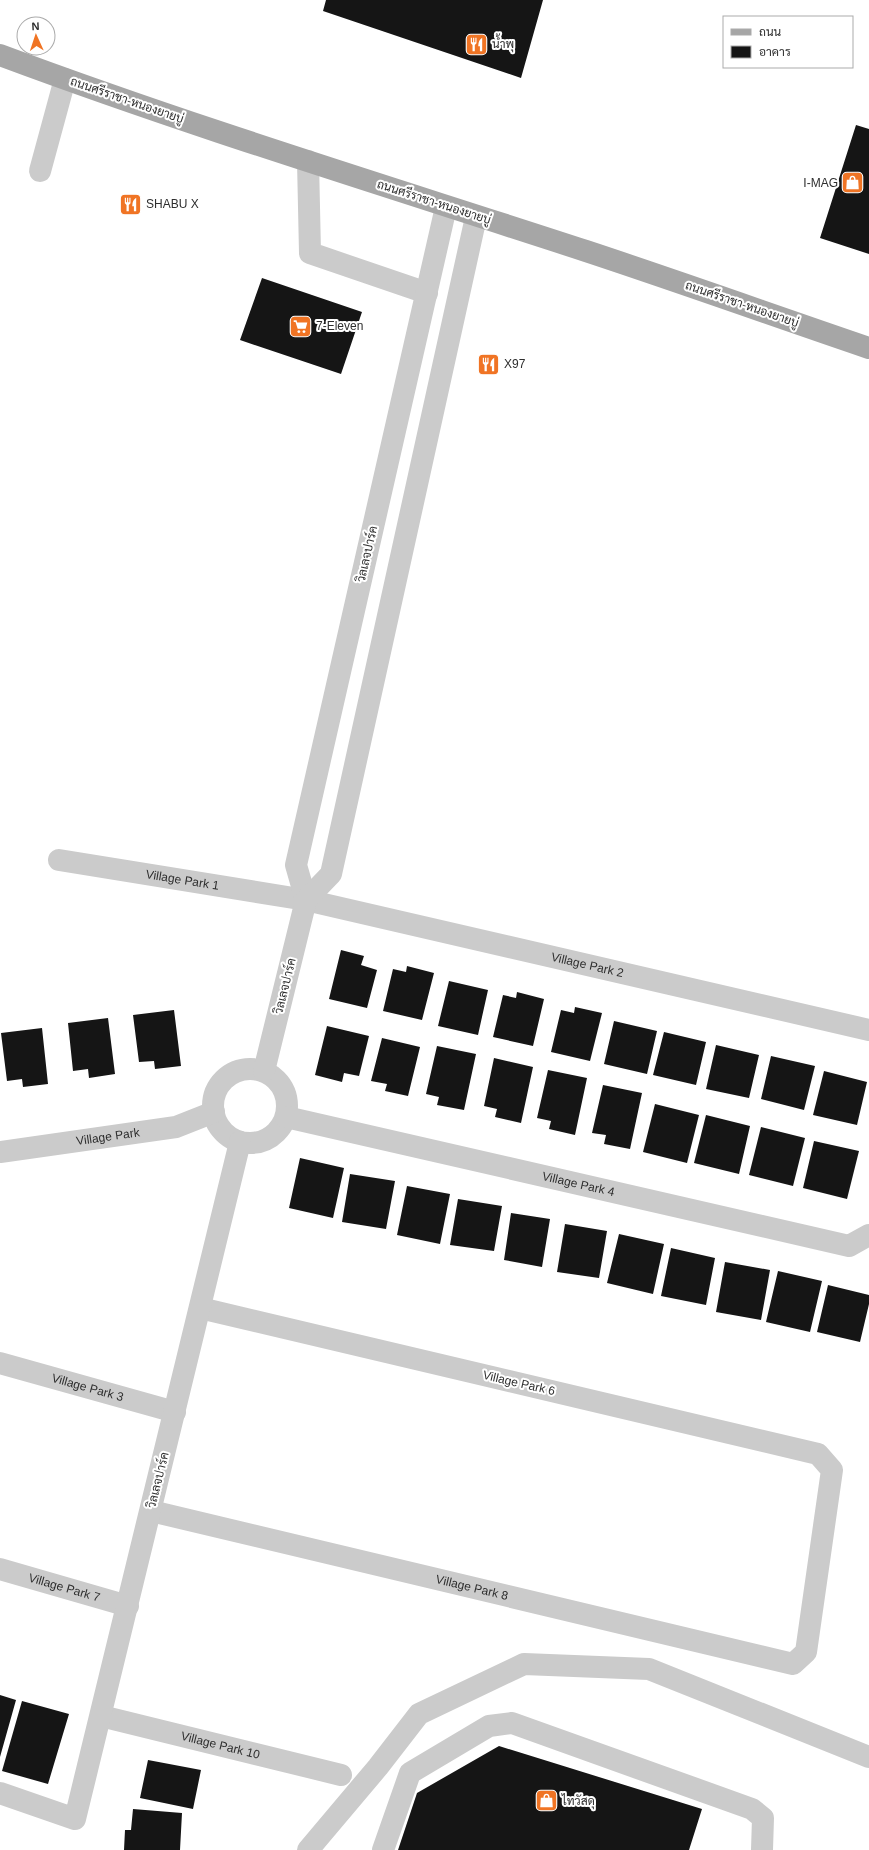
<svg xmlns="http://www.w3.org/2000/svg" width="869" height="1850" font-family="Arial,Sarabun,sans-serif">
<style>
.building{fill:#151515}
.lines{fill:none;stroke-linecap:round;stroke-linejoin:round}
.minor{stroke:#cbcbcb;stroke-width:22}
.major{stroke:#a6a6a6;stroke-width:22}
.labels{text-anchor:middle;stroke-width:4;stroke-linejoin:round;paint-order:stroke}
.poi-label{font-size:12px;fill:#2e2e2e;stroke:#fff;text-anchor:start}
.street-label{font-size:12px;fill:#2e2e2e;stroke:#fff}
</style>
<rect width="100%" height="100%" fill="#fff"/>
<path class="building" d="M326,0H543L521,78L323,11Z
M856,125L869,129V254L820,238Z
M262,278L362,312L341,374L240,340Z
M341,950L364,956L361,965L377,970L367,1008L329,999Z
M407,966L434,973L422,1020L383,1011L393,969L406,972Z
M449,981L488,990L478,1035L438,1026Z
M517,992L544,999L533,1046L493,1037L503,995L516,998Z
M575,1007L602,1013L590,1061L551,1052L561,1010L574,1013Z
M174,1010L181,1066L155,1069L154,1061L139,1062L133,1015Z
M108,1018L115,1074L89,1078L88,1069L73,1071L68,1023Z
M614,1021L657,1031L647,1074L604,1064Z
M327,1026L369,1036L359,1076L344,1073L342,1082L315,1075Z
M42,1028L48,1084L23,1087L22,1079L7,1081L1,1033Z
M664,1032L706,1042L696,1085L653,1075Z
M382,1038L420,1047L408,1096L385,1091L387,1084L371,1081Z
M716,1045L759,1055L749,1098L706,1089Z
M437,1046L476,1054L464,1110L437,1105L439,1097L426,1094Z
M771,1056L815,1066L804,1110L761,1099Z
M494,1058L533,1067L521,1123L495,1117L497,1109L484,1106Z
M548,1070L587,1078L575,1135L549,1129L551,1121L537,1118Z
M824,1071L867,1082L857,1125L813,1115Z
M603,1085L642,1093L630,1149L604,1144L606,1135L592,1133Z
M655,1104L699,1115L687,1163L643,1152Z
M706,1115L750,1126L739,1174L694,1163Z
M761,1127L805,1138L793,1186L749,1175Z
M814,1141L859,1151L847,1199L803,1188Z
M300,1158L344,1168L333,1218L289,1208Z
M350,1174L395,1181L386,1229L342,1222Z
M407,1186L450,1194L440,1244L397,1235Z
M458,1199L502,1206L494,1251L450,1245Z
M511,1213L550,1219L542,1267L504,1260Z
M565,1224L607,1231L599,1278L557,1272Z
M619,1234L664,1244L653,1294L607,1283Z
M671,1248L715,1258L706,1305L661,1296Z
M725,1262L770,1270L761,1320L716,1312Z
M778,1271L822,1281L810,1332L766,1322Z
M828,1285L869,1295V1304L860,1342L817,1332Z
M0,1695L16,1700L0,1757Z
M22,1701L69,1714L48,1784L2,1771Z
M499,1746L702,1809L689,1850H398L417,1793Z
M148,1760L201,1770L193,1809L140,1798Z
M133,1809L182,1813L180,1850H124L125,1830H131Z"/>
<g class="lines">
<g class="minor">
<path d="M308,161L310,253L427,293"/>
<path d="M40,171L65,79"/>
<path id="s1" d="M59,860L306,900L869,1030"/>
<path d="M306,900L296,865L446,207"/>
<circle cx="250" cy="1106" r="37"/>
<path d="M264,1071L306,900L331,874L476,217"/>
<path id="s2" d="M286,1117L849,1246L869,1235"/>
<path id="s3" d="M0,1152L176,1127L214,1112"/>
<path id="s4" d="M0,1363L175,1412"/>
<path id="s5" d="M151,1511L793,1664L806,1652L832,1470L818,1454L200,1308"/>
<path id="s6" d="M0,1569L128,1606"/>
<path id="s7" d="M101,1716L341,1775"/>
<path d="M0,1793L75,1819L240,1142"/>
<path d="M308,1850L378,1767L419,1714L524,1664L649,1669L869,1757"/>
<path d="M383,1850L410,1773L489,1726L512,1723L752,1809L763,1818L762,1850"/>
</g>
<path class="major" d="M0,55C193,127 390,187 586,251C680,282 775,316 869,348"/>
</g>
<defs>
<symbol id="restaurant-square" viewBox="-11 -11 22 22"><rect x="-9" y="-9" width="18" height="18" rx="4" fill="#f07424" stroke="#fff"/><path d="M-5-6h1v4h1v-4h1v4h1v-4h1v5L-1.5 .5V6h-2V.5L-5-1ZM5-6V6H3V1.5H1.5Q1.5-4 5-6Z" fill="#fff"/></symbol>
<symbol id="shop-square" viewBox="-11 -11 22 22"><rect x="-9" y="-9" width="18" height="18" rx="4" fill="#f07424" stroke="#fff"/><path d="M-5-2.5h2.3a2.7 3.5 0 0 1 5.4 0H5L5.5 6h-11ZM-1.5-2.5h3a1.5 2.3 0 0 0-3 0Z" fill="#fff"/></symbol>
<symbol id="supermarket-square" viewBox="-11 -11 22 22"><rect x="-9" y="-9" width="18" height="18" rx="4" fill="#f07424" stroke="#fff"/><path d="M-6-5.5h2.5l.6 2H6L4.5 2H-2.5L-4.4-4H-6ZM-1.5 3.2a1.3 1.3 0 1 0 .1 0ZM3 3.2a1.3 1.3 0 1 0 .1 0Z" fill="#fff"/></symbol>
</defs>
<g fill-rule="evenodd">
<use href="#restaurant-square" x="464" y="32" width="25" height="25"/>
<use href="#shop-square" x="840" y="170" width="25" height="25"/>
<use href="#restaurant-square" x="118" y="192" width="25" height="25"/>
<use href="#supermarket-square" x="288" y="314" width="25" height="25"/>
<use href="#restaurant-square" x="476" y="352" width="25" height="25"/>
<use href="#shop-square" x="534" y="1788" width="25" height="25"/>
</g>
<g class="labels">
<g class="poi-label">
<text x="492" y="48">น้ำพุ</text>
<text x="838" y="187" text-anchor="end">I-MAG</text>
<text x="146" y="208">SHABU X</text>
<text x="316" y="330">7-Eleven</text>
<text x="504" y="368">X97</text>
<text x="562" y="1805">ไทวัสดุ</text>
</g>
<g class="street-label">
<text transform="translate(127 100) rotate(19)" y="4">ถนนศรีราชา-หนองยายบู่</text>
<text transform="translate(434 202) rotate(18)" y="4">ถนนศรีราชา-หนองยายบู่</text>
<text transform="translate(742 304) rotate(19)" y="4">ถนนศรีราชา-หนองยายบู่</text>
<text transform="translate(367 554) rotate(-77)" y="4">วิลเลจปาร์ค</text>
<text dy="4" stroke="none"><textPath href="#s1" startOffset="125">Village Park 1</textPath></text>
<text dy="4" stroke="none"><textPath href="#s1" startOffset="539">Village Park 2</textPath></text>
<text transform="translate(285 986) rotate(-76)" y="4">วิลเลจปาร์ค</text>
<text dy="4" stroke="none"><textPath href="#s3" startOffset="109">Village Park</textPath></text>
<text dy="4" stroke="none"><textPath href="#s2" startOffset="300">Village Park 4</textPath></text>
<text transform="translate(519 1383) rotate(13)" y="4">Village Park 6</text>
<text dy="4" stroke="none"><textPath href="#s4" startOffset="91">Village Park 3</textPath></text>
<text transform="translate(158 1480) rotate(-76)" y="4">วิลเลจปาร์ค</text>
<text dy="4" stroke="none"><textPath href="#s6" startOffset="67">Village Park 7</textPath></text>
<text dy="4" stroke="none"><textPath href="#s5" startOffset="330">Village Park 8</textPath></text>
<text dy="4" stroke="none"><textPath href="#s7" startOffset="123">Village Park 10</textPath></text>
</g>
</g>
<rect x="723" y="16" width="130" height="52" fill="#ffffff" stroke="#ababab"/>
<rect x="731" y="29" width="20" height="6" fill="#a6a6a6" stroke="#ababab"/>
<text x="759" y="36" font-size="12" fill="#2e2e2e">ถนน</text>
<rect x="731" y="46" width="20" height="12" fill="#151515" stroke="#ababab"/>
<text x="759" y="56" font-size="12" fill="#2e2e2e">อาคาร</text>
<g transform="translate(36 36) rotate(357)"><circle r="19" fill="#ffffff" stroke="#ababab"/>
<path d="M0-3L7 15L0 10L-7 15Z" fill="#f07424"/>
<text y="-6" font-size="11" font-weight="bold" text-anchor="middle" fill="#2e2e2e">N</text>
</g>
</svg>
